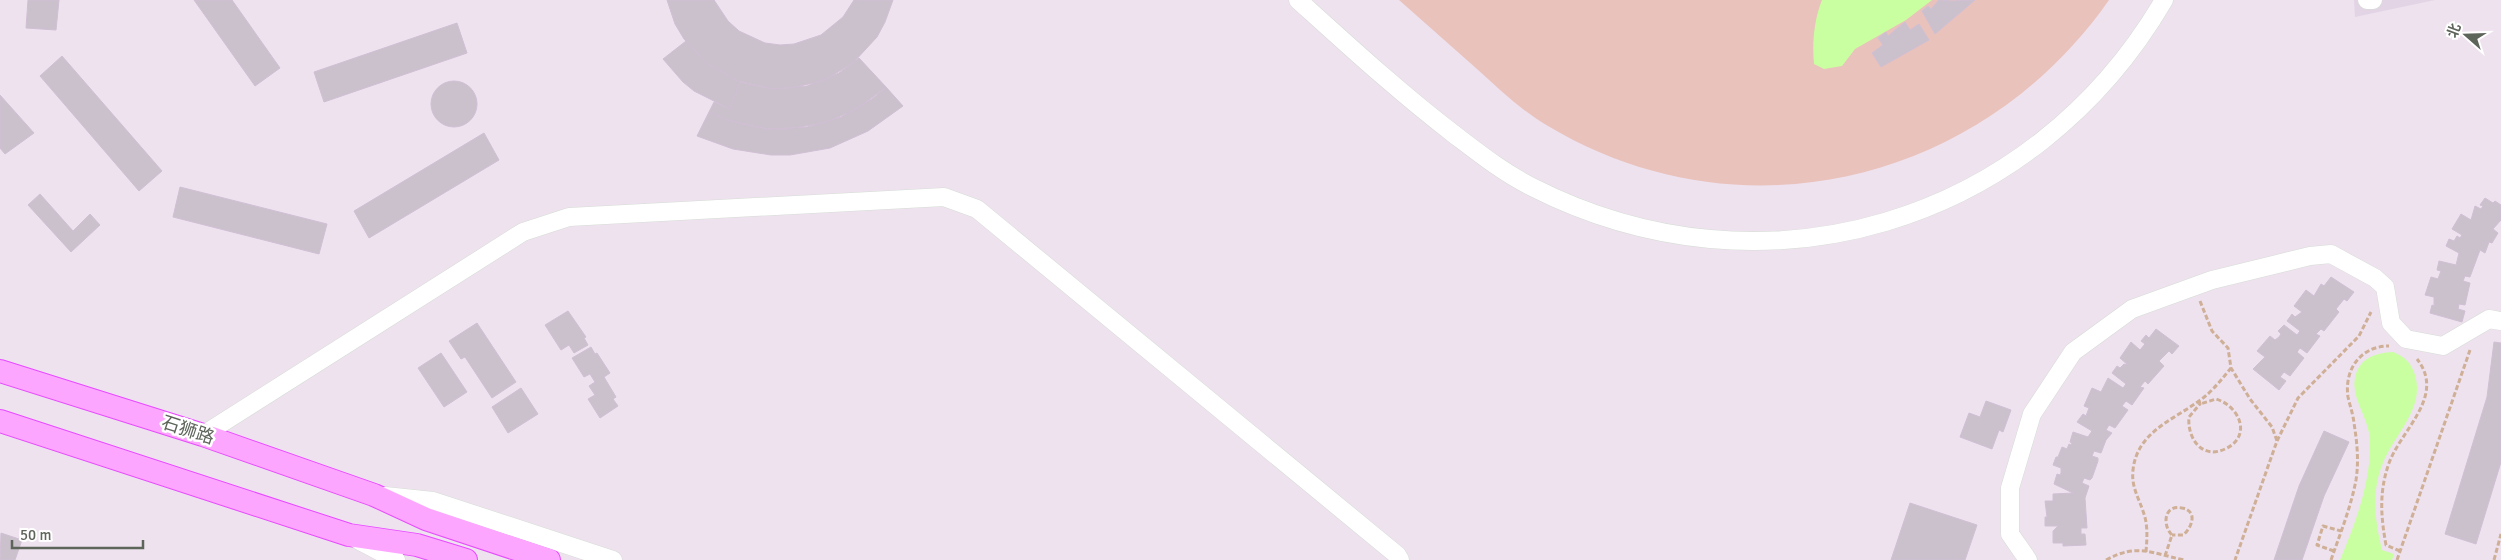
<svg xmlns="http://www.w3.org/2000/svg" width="2501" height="560" font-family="Signika,'Noto Sans SC',sans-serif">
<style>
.education{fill:#e2d4e4}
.green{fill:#e9c2bb}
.water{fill:#c9ffa1}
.building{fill:#cac1cc;stroke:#d1bfd4}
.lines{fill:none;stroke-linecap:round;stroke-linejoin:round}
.minor-casing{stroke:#d6ddd5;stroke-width:19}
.major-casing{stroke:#e64aff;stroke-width:24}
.path{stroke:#cfaf96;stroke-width:3;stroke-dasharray:5 2.5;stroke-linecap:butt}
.minor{stroke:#fff;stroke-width:18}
.major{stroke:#fda6ff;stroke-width:22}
.labels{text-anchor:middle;stroke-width:5;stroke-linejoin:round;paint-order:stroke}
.street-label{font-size:18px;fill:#5d645a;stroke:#fff}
</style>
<rect width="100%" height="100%" fill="#eee2ef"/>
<path class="education" d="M2354,0H2435L2355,17Z"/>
<path class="green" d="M1399,0H2109C1982,182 1742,242 1548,126C1522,111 1500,90 1477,69C1451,46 1425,23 1399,0Z"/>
<path class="water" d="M1822,0H1932L1906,20L1855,49L1842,66L1824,69L1814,64C1812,43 1814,20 1822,0Z
M2393,352C2404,357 2409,360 2414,372C2427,407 2395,433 2383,463C2371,491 2375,522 2382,550L2394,554L2392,560H2340C2356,522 2374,475 2369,433C2366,415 2351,396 2355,378C2359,358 2375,353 2393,352Z"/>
<path class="building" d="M28,0H59L56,30L26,28Z
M194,0H232L280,68L255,86Z
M667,0H714L728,21L739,31L765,43L780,45L794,44L821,35L843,17L854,0H893L885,22L877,37L853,63L823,81L790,88L772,89L738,81L708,64L684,39L675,24Z
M1939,0L1952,1L1975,0L1935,34L1922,11L1928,6L1931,9Z
M1905,22L1910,30L1919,24L1929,40L1881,67L1872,53L1883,45L1878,38L1886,32L1888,36Z
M457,23L467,53L324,102L314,72Z
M686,41L708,64L740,82L730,109L694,91L683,82L663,59Z
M62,56L162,171L139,191L40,76Z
M859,58L886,87L857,109L824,123L787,129H767L727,120L709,112L714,102L730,109L740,82L772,89L807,86L839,73Z
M431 104a23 23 0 1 1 46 0a23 23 0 1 1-46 0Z
M886,87L903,106L868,131L830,148L790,155H771L733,149L697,136L709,112L727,120L767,129L807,127L841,117L872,99Z
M0,95L34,133L5,154L0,148Z
M484,133L499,160L369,238L354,211Z
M180,187L327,224L319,254L173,217Z
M40,194L73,231L90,214L100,225L71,252L28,205Z
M2485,198L2493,203L2495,201L2501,205V220L2493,229L2498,233L2492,243L2489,242L2485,253L2480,250L2470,277L2465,276L2463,281L2470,283L2465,305L2459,304L2458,309L2465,311L2462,322L2430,313L2432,305L2434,306V297L2425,295L2431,277L2438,279L2441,271L2437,270L2439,261L2456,265L2459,253L2446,246L2449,239L2454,241L2457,236L2460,238L2462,235L2452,229L2461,214L2471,220L2475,206L2481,209L2483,206L2480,205Z
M2331,277L2354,292L2347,301L2344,299L2336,309L2339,312L2324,331L2321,329L2316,334L2320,336L2307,353L2300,348L2297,352L2304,358L2290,376L2284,372L2280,377L2286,381L2279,390L2253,369L2265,357L2257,351L2270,336L2275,340L2279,337L2281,334L2278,331L2284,325L2297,335L2300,331L2287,321L2292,314L2295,317L2302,312L2294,306L2306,290L2314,296L2321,284L2324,286Z
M568,311L586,337L584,338L588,345L574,353L569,345L561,350L545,325Z
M477,323L516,382L492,398L465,357L461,359L449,341Z
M2156,329L2179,346L2172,354L2169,351L2159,361L2164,366L2148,384L2145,381L2140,387L2144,388L2132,405L2126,401L2122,406L2128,410L2115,428L2109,425L2106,430L2112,433L2106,440L2101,453L2094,451L2092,456L2098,458V461L2092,478L2090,480L2084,478L2082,483L2089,486L2085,498L2087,528H2081V534H2085L2086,545L2063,546V543H2053V531L2058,526H2045V517H2047L2045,501H2053V494L2073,493L2054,484L2057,474L2060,475L2061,473V468L2053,465L2056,457H2058L2062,447L2067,449L2069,444L2071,445L2072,443L2070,442L2073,432L2088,437L2092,431L2077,422L2083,414L2086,416L2089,408L2084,406L2092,388L2101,392L2108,378L2123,388L2126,384L2112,373L2117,366L2120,368L2124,364L2128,365L2120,358L2131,342L2140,350L2145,344L2141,341L2146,335L2149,338Z
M2494,342L2501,343V462L2476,544L2445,534L2487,397Z
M591,347L595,354L597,353L610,373L604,377L616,397L613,399L618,406L600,418L588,399L595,395L589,386L595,382L590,374L584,377L572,358Z
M441,353L467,392L444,407L418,368Z
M521,388L538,414L508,433L492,407Z
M1986,401L2011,410L2003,432L1999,430L1992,449L1960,437L1969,413L1980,417Z
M2324,431L2349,442L2324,496L2302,560H2274L2299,486Z
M1910,503L1977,525L1965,560H1891Z
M1,533L22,540L15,560H0Z"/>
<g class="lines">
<defs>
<path id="minor" d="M1298,0C1350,47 1399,92 1455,135C1480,154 1504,173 1532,187C1764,305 2033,224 2164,0
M2367,0H2373
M203,435L523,232L569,217L944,197L977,209L1397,555L1400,560
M385,496L433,501L613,560
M358,540L396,560
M2028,560L2010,534V488L2032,414L2073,352L2132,309L2212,280L2310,256L2331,254L2375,278L2385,287L2391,323L2406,339L2443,346L2489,319L2501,321"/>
<path id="major" d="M0,371L203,435L374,495L426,519L549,560
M0,421L349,535L417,545L466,560"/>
</defs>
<use href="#minor" class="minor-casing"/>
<use href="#major" class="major-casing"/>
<path class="path" d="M2200,301L2212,331L2228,348L2231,368L2250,399L2272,427L2277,441L2235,560
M2199,401L2200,404L2189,417C2187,439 2203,461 2227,448C2252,435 2239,406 2216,399L2200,404
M2277,441L2298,398L2359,336L2371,312
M2334,551L2317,545L2323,526L2341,531
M2400,551L2386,545C2381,518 2379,493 2388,466C2399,431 2447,397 2417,359
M2146,552C2147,539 2148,526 2144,514C2139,498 2131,487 2133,470C2137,432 2173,420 2199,401C2212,392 2221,380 2231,368
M2165,556L2172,535C2162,525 2164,504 2182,508C2199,511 2191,529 2183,535H2172
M2106,560C2137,543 2151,553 2184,560
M2331,560C2340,534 2351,507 2356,480C2359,461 2357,442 2354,423C2353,414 2350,406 2348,397C2344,369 2361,346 2389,346
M2397,560L2470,350
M2494,560L2501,534"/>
<use href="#minor" class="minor"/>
<use href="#major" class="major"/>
</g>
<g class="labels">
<g class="street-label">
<text transform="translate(188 430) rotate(18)" y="6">石狮路</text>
</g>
</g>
<g transform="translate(2466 35) rotate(290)" stroke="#ffffff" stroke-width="4" paint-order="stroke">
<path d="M0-4L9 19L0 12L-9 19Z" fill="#5d645a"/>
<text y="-8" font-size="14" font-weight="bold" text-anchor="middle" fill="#5d645a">北</text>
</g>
<path d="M12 540v8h131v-8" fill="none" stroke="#5d645a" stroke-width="2.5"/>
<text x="20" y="540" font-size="15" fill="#5d645a" stroke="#ffffff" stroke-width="4" paint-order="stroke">50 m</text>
</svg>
